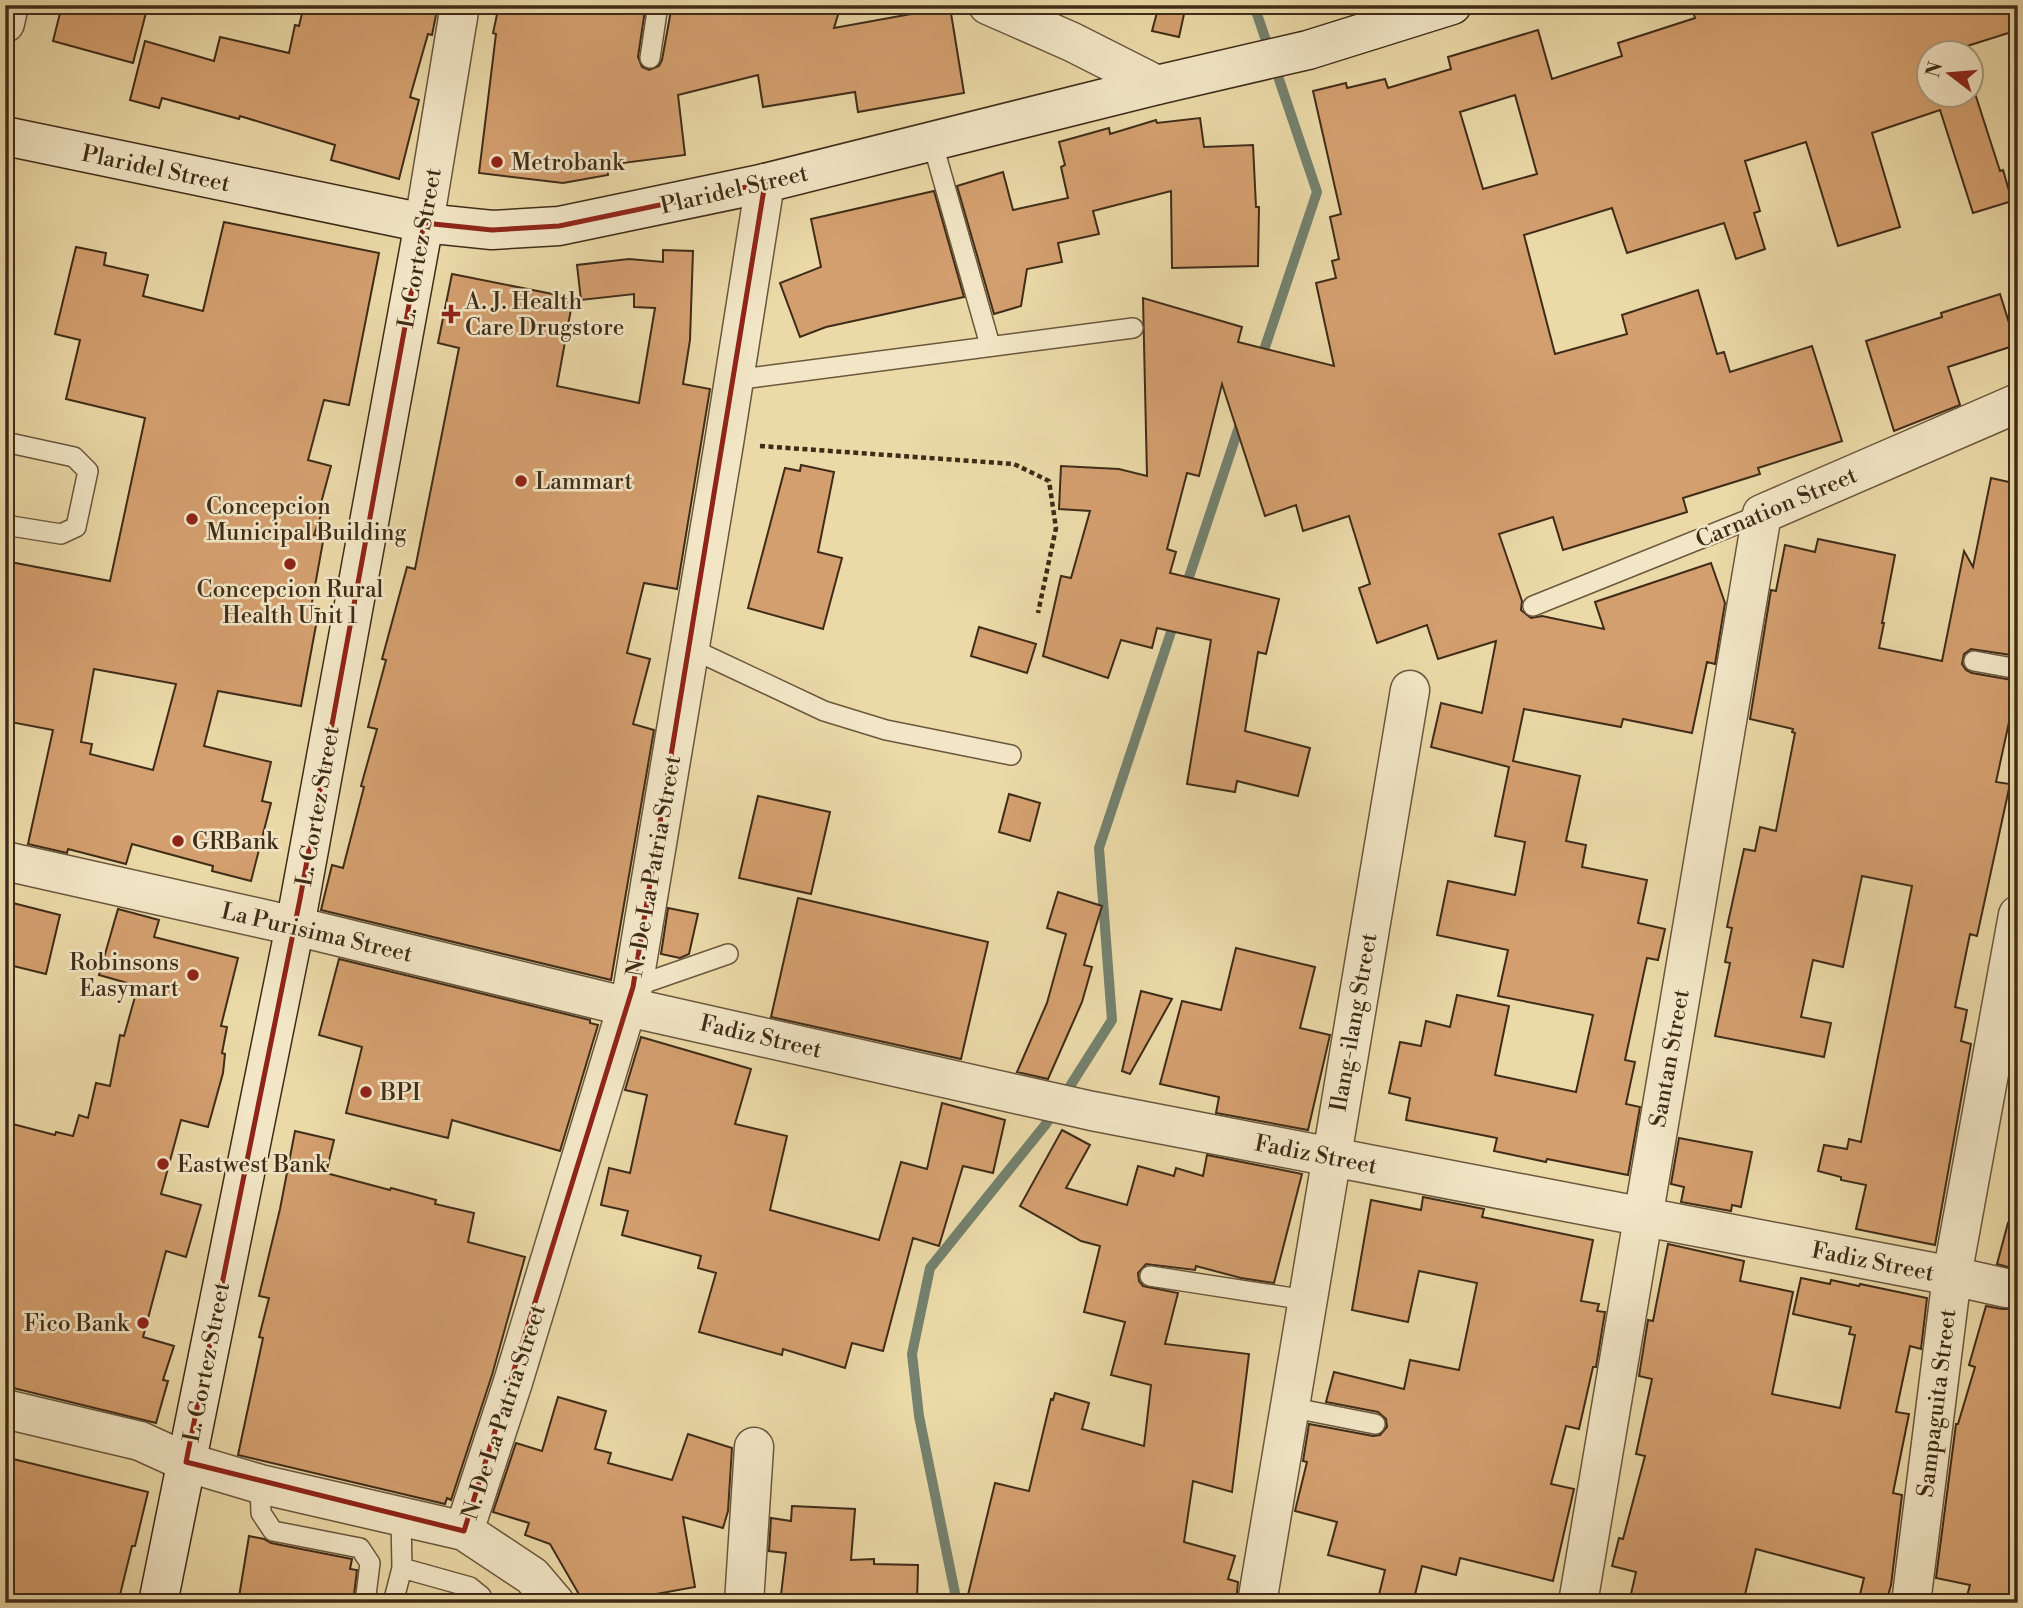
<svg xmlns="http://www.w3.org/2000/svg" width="2023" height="1608" font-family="'Libre Bodoni',serif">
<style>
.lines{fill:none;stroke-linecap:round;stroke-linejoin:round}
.stream{stroke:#74816e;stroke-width:10}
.building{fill:#d49f6f;stroke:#3f2c18;stroke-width:2;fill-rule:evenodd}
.lane-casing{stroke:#6a573c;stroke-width:22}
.street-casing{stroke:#6a573c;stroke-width:41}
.secondary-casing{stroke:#3f2c18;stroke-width:41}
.path{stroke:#3f2c18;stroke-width:4.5;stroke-dasharray:5 3.5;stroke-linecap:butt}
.lane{stroke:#f2e6c6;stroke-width:19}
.street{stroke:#f2e6c6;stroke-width:38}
.secondary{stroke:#f2e6c6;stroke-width:38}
.marked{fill:none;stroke:#8f2418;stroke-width:5;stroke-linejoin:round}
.poi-dot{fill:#8f2418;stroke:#f2e6c6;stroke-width:2.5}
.labels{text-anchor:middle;stroke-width:5;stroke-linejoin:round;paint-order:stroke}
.poi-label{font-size:23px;fill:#3f2c18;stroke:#f2e6c6;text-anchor:start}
.street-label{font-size:23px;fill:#3f2c18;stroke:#f2e6c6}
</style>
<rect width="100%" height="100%" fill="#ebd9a8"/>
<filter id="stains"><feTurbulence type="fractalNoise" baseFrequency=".00286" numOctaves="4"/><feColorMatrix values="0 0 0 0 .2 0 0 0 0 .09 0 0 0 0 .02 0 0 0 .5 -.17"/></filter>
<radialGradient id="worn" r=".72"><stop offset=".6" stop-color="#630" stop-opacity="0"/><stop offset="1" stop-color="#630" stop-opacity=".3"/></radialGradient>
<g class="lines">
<path class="stream" d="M1254,5L1317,192L1261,359
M1185,589L1242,418
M957,1603L919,1416L912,1354L930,1268L1046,1124L1112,1020L1099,848L1175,620"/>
</g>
<path class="building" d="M62,5H148L133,63L53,41Z
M304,5H438L432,35L428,34L410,97L419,100L399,179L331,160L335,145L240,116L239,119L162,98L159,108L130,100L145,41L214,61L220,37L289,53L295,25L299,26Z
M499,5H626L645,10L638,57L642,67L649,70L659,66L662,60L672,5H841L834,28L950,7L964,93L858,112L855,92L763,107L758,75L678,95L685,155L607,165L608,175L563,183L479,173L496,34L493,33Z
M1159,5H1186L1179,37L1152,31Z
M1691,5H2018V30L1964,47L1966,52H1928V94H1970V67L1975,80L1971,81L2000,171L2003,170L2012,201L1973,213L1940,110L1872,133L1900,227L1838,246L1806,142L1745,161L1760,211L1754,213L1765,249L1736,259L1724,223L1627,253L1612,208L1524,235L1555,354L1627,334L1622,315L1698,290L1717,354L1724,352L1730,372L1812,346L1842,441L1758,468L1760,474L1683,498L1687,512L1563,550L1553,517L1499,534L1522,601L1521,610L1531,618L1542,616L1604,629L1595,602L1711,563L1725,603L1715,664L1707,662L1692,733L1623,719L1621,727L1524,709L1513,761L1580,776L1566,841L1586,845L1582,867L1647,880L1638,923L1665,929L1658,960L1647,958L1625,1060L1635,1062L1626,1104L1640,1107L1628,1175L1547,1159L1546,1162L1494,1151L1497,1138L1406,1120L1410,1098L1389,1093L1400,1042L1421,1046L1426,1021L1450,1027L1457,995L1509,1006L1495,1075L1576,1092L1593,1015L1498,996L1508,950L1437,935L1448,881L1515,895L1525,842L1495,836L1509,767L1431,747L1441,703L1482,713L1496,641L1438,659L1427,625L1377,643L1359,588L1370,584L1349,516L1303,531L1296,505L1265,516L1222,384L1199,476L1187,473L1167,549L1176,552L1170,573L1279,599L1266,654L1258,652L1245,731L1310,748L1298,796L1237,781L1235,792L1187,784L1211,640L1157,628L1152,648L1121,640L1108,678L1043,656L1061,576L1071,578L1090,511L1059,509L1061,466L1119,469L1147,476L1143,298L1242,327L1238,342L1334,366L1316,283L1336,278L1332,261L1339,259L1330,217L1341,214L1313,91L1346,83L1347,88L1385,79L1388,88L1451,69L1448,57L1538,30L1552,79L1622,56L1618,43L1695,18ZM1515,95L1537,174L1483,189L1460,112Z
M1200,118L1204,147L1253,145L1256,207H1259L1258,266L1172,268L1171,191L1093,211L1099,234L1058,243L1062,262L1027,269L1021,306L994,314L957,186L1003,172L1013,210L1068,198L1061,167L1065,165L1059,142L1109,128L1110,134L1156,120L1157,123Z
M934,191L964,297L826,327L800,337L780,283L821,267L811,219Z
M224,222L379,253L349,405L324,400L308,460L331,466L321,503L325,504L314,535L324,536L311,608L319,609L301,706L218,691L204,746L271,762L262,801L271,803L251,881L212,871L213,866L132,844L126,864L68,849L67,853L28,844L53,730L5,721V561L110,581L145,418L66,399L80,340L55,334L76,247L106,253L104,265L148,275L143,296L203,311ZM94,669L176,684L153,770L90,754L92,744L81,742Z
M663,250L693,251L690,340L683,384L710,389L677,589L644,583L627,653L650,659L633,724L654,730L611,980L321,910L332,865L343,868L364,787L361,786L377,729L368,727L386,660L382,659L407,567L415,569L459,348L438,343L452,274L573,298L557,386L639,403L655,308L634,307V294L581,300L577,265L629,259L663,262Z
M2000,294L2016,345L1948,367L1960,405L1894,431L1866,341L1942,317L1941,313Z
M801,465L834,472L818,552L842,558L823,629L748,608L785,468L800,471Z
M1991,478L2018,484V656L1971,649L1964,654L1962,664L1966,670L1972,673L2018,681V714L2011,713L1996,782L2010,784L1977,936L1970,934L1955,1007L1967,1010L1961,1041L1971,1044L1935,1245L1856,1229L1866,1185L1841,1180V1177L1818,1171L1824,1145L1847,1149L1849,1139L1861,1142L1912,886L1862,876L1843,967L1813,960L1801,1017L1831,1023L1824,1057L1715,1036L1730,963L1725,962L1732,928L1727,927L1744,849L1755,851L1760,827L1776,831L1795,733L1792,732L1793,729L1750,719L1771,590L1776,591L1785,545L1815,552L1818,539L1895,555L1882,623H1884L1879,648L1942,661L1964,551L1973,567Z
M979,627L1036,644L1027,673L971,656Z
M1009,794L1040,803L1030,841L999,832Z
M758,796L830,812L811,894L739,878Z
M1058,892L1102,906L1084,965L1092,967L1082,1002L1048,1079L1017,1072L1047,1003L1066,934L1047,928Z
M798,898L988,942L961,1059L771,1017Z
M5,901L60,915L46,974L5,964Z
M668,908L698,914L689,954L680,958L661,954Z
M118,909L159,920L154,937L238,958L221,1026L227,1027L222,1053L225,1054L223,1073L208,1127L181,1120L161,1194L201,1205L186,1257L166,1251L143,1337L174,1346L163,1380L168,1381L156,1423L5,1386V1122L55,1135L56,1132L73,1136L79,1115L88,1118L96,1083L110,1086L120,1035L124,1036L138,986L99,975Z
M1236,948L1315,967L1300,1028L1330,1035L1308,1130L1216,1113L1219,1097L1160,1084L1182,1001L1221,1010Z
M339,959L590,1020V1023L598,1025L560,1151L452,1120L448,1138L346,1113L362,1047L319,1035Z
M1141,991L1172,999L1130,1074L1122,1071Z
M641,1037L751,1069L735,1124L787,1136L770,1210L879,1240L901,1162L927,1169L942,1103L1005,1120L993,1173L963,1166L939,1246L913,1238L883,1351L852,1343L845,1368L783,1349L782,1355L699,1332L716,1273L698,1268L701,1256L622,1235L628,1211L601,1205L609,1168L630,1173L647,1095L625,1090Z
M1062,1130L1090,1145L1066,1188L1127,1205L1138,1166L1174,1176L1176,1168L1203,1176L1207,1155L1302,1174L1274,1283L1241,1278L1196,1266L1195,1270L1146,1264L1138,1273L1139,1281L1143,1286L1178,1293L1165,1344L1249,1354L1232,1492L1193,1481L1184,1542L1235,1556L1228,1579L1238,1582L1236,1603H966L995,1483L1029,1491L1051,1399L1053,1400L1055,1393L1089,1403L1082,1429L1144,1446L1151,1385L1111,1375L1125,1322L1084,1312L1100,1246L1081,1241L1020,1206Z
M295,1131L334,1140L326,1173L390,1190L391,1188L436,1200L435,1204L474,1213L468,1242L525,1257L492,1375L451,1500L447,1498L445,1504L238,1455L263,1338L259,1337L269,1298L259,1296L280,1209Z
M1679,1138L1752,1152L1741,1207L1732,1205L1731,1211L1681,1202L1684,1187L1671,1184Z
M1423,1197L1484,1209L1482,1217L1593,1240L1581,1301L1599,1304L1597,1311L1605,1312L1596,1367H1593L1579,1429L1566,1426L1551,1484L1574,1489L1553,1581L1460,1558L1456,1575L1422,1566L1413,1603H1377L1385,1570L1328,1555L1337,1522L1295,1511L1307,1462L1303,1461L1309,1424L1373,1436L1380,1435L1387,1427L1386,1419L1378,1412L1326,1402L1334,1372L1404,1389L1410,1360L1459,1370L1477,1283L1419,1271L1408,1322L1352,1310L1371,1200L1421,1210Z
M2008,1223L2018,1225V1270L1997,1264Z
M1668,1244L1744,1261L1740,1281L1793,1292L1772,1394L1840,1408L1855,1335L1849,1334L1851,1327L1793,1314L1801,1278L1830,1284L1831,1280L1859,1286L1860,1284L1927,1298L1921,1349L1910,1346L1896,1412L1909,1414L1893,1493L1902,1495L1891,1585L1886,1603H1858L1864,1578L1756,1549L1743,1603H1629L1636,1572L1612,1566L1619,1538L1623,1539L1645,1456L1636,1454L1652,1379L1639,1376L1648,1320L1653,1321Z
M1986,1306L2002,1309H2012L2018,1306V1603H1965L1970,1585L1936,1578L1956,1424H1958L1975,1367L1969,1365Z
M558,1397L606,1411L595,1449L611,1453L608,1463L672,1480L688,1434L732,1448L728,1511L723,1528L683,1517L695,1587L656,1594L669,1603H584L550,1544L525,1535L529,1523L493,1512L516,1443L542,1451Z
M5,1457L148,1492L135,1546H132L118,1603H5Z
M792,1506L855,1509L851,1560L874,1559V1564L918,1565L917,1603H780L786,1553L769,1551L771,1518L791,1521Z
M249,1536L264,1539L271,1543L352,1559L350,1569L357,1570L353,1603H238Z"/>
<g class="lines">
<defs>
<path id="lane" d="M650,58L658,5
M932,141L990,345
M734,380L1133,328
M5,442L74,457L88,471L76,527L61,534L5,525
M1533,606L1762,514
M690,648L824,711L886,730L1011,755
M1974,661L2018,669
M633,987L728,954
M1150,1276L1306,1300
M1289,1407L1375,1424
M260,1484L261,1513L273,1531L360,1548L370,1563L365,1603
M402,1568L470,1587L481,1596L480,1603
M393,1603L402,1568L401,1516"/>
<path id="street" d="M988,5L1072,42L1157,85
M5,23L9,5
M424,223L460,5
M5,861L295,926L628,1007L1092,1111L1952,1276L2006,1288
M5,1409L140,1441L186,1462L260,1484L464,1531L532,1576L555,1603
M464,1531L513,1382L633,987L724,443L765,183
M744,1603L754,1447
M1257,1603L1410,690
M1578,1603L1762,514L2018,403
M1911,1603L1952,1276L2018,915"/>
<path id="secondary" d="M5,136L424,223L492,230L559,226L765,183L1157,85L1308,50L1452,5
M158,1603L295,926L424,223"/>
</defs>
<use href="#lane" class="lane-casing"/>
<use href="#street" class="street-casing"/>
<use href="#secondary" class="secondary-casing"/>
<path class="path" d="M760,446L1014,464L1049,481L1056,528L1038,613"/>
<use href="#lane" class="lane"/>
<use href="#street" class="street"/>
<use href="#secondary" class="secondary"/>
</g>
<path class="marked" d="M765,183L633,987L464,1531L186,1462L300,899L424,223L492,230L559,226Z"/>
<g class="poi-dot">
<circle cx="497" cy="162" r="7"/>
<path d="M447.5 303.5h7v7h7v7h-7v7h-7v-7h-7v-7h7z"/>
<circle cx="521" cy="481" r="7"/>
<circle cx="192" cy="519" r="7"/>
<circle cx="290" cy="564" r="7"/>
<circle cx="178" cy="841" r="7"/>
<circle cx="193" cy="975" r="7"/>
<circle cx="366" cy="1092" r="7"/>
<circle cx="163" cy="1164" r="7"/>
<circle cx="143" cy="1323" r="7"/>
</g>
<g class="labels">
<g class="poi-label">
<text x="511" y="170">Metrobank</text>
<text x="465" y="309">A. J. Health<tspan x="465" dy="26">Care Drugstore</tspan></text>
<text x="535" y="489">Lammart</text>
<text x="206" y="514">Concepcion<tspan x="206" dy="26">Municipal Building</tspan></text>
<text x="290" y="597" text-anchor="middle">Concepcion Rural<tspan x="290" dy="26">Health Unit 1</tspan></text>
<text x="192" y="849">GRBank</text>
<text x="179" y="970" text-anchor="end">Robinsons<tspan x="179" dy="26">Easymart</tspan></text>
<text x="380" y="1100">BPI</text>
<text x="177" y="1172">Eastwest Bank</text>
<text x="129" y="1331" text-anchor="end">Fico Bank</text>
</g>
<g class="street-label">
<text transform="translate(156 168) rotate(12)" y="8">Plaridel Street</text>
<text transform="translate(734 189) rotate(-13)" y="8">Plaridel Street</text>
<text transform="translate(419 248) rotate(-80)" y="8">L. Cortez Street</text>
<text transform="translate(1776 507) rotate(-23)" y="8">Carnation Street</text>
<text transform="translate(317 806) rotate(-80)" y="8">L. Cortez Street</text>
<text transform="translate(653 866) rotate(-80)" y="8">N. De La Patria Street</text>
<text transform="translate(317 932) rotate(13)" y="8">La Purisima Street</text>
<text transform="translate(1353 1022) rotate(-80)" y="8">Ilang-ilang Street</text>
<text transform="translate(761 1036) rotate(13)" y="8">Fadiz Street</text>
<text transform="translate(1669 1058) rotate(-80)" y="8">Santan Street</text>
<text transform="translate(1316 1154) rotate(11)" y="8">Fadiz Street</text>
<text transform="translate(1873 1261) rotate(11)" y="8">Fadiz Street</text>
<text transform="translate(206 1362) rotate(-79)" y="8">L. Cortez Street</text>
<text transform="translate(1936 1403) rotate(-83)" y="8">Sampaguita Street</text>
<text transform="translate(503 1412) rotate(-72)" y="8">N. De La Patria Street</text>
</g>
</g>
<rect width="2023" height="1608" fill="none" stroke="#ebd9a8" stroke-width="28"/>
<rect x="7" y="7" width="2009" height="1594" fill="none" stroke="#3f2c18" stroke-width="3.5"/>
<rect x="14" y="14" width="1995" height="1580" fill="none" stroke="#3f2c18" stroke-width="2"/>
<g transform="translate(1950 74) rotate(286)"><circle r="33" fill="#f2e6c6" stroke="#aa9c80" stroke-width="2"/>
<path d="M0-5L12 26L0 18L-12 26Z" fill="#8f2418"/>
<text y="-10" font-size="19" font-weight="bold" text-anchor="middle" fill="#3f2c18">N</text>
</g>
<rect width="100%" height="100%" filter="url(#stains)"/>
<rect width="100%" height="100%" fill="url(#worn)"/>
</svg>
